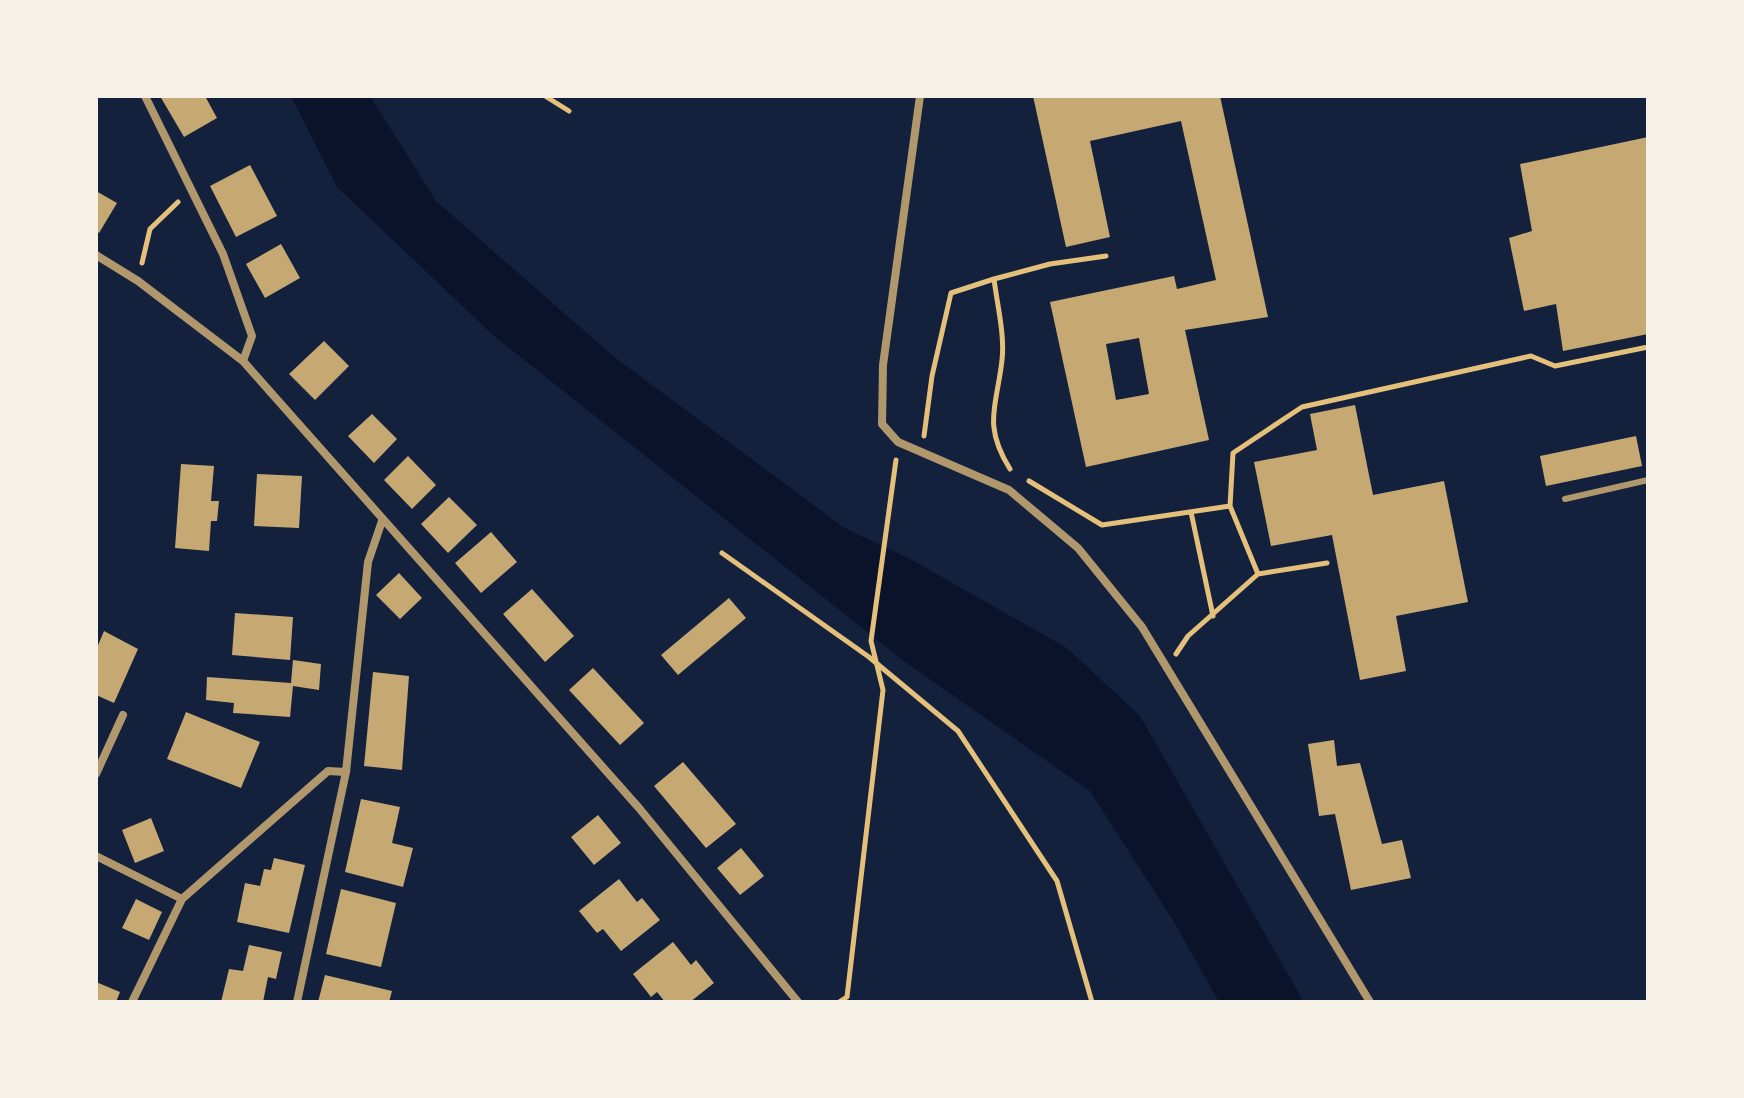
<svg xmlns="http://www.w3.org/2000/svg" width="1744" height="1098" font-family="'PT Serif',serif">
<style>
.water{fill:#0b132b}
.building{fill:#c6a872;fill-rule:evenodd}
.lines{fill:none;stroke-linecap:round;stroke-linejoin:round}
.path{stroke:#e5c07b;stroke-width:5}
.service{stroke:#b1986c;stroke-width:6}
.minor{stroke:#b1986c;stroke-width:8}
</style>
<rect width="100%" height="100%" fill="#14213d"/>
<path class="water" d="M291,96H370L436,201L613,356L843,527L912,560L1067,648L1140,716L1304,1002H1219L1174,922L1090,791L905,662L494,336L337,187Z"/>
<path class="building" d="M160,96H205L217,118L184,137Z
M1033,96H1220L1268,317L1185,330L1209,440L1086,467L1050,302L1174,276L1177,289L1216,280L1181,121L1090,141L1110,237L1066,247ZM1139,338L1149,394L1116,400L1106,344Z
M1648,137V334L1563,351L1556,304L1524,311L1509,238L1532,231L1520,164Z
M250,165L277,216L236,237L210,186Z
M96,191L117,203L99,233L96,231Z
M281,244L300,278L265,298L246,264Z
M324,341L349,366L315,400L289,374Z
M1355,405L1373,495L1444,481L1468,602L1396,616L1406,671L1360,680L1332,535L1271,546L1254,462L1317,450L1310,414Z
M372,414L397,439L374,463L348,436Z
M1636,436L1642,466L1546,486L1540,456Z
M408,456L436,485L412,509L384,480Z
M181,464L214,466L211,501H219L217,521H211L209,551L175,548Z
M257,474L302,476L299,528L254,526Z
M449,497L477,525L448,553L421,524Z
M491,532L517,562L481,593L455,563Z
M399,573L422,598L400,619L376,595Z
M532,589L574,636L545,662L503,614Z
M729,598L746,618L678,675L661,655Z
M235,613L293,617L290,660L232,655Z
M104,631L138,649L114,703L96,695V650Z
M293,660L321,664L319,690L293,686L290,717L233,713L234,703L206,700L207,677L291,683Z
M593,668L644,723L620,745L569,690Z
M373,672L409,676L402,770L364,766Z
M186,712L260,742L241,788L167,759Z
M1334,740L1337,766L1360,763L1382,844L1402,840L1411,878L1351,890L1335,814L1319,816L1308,744Z
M683,762L736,824L706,848L654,786Z
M361,799L400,807L392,843L413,848L403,887L345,872Z
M598,815L621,843L594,865L571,837Z
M151,818L164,851L135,863L122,830Z
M741,848L764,876L740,895L717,868Z
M274,858L305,865L289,933L237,922L245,883L260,886L264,869L271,870Z
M619,879L637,902L642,898L660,920L621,951L603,929L597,933L579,911Z
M341,889L396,903L381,967L326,954Z
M136,899L162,912L149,940L122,928Z
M673,942L691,965L696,960L714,983L690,1002H665L657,992L651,997L633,974Z
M249,945L282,952L276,979L268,977L263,1002H221L229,969L243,971Z
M325,975L392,991L389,1002H318Z
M96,982L120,992L116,1002H96Z"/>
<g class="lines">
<path class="path" d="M545,96L569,111
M142,263L150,229L178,202
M924,436L932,376L951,293L994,279
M1010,469C982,424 997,406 1002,360C1005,335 997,304 994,279L1050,264L1106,256
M1029,481L1102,525L1230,506
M1191,512L1213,616
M722,553L869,657L958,731L1057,881L1092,1002
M1327,563L1258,574L1230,506L1233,453L1302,407L1531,356L1555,366L1648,347
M1176,654L1188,636L1258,574
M839,1002L847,997L883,690L871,641L896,460"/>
<path class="service" d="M1565,499L1648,480"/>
<path class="minor" d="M145,96L223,254L252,336L243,361
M920,96L883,365L882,424L898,442L1009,490L1078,548L1142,627L1370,1002
M96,255L138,281L243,361L639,808L798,1002
M96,774L123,715
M96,856L182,899
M132,1002L182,899L328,771L346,772
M297,1002L346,772L368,562L382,521"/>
</g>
<rect width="1744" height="1098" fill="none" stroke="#f6f1e7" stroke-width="196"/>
</svg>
